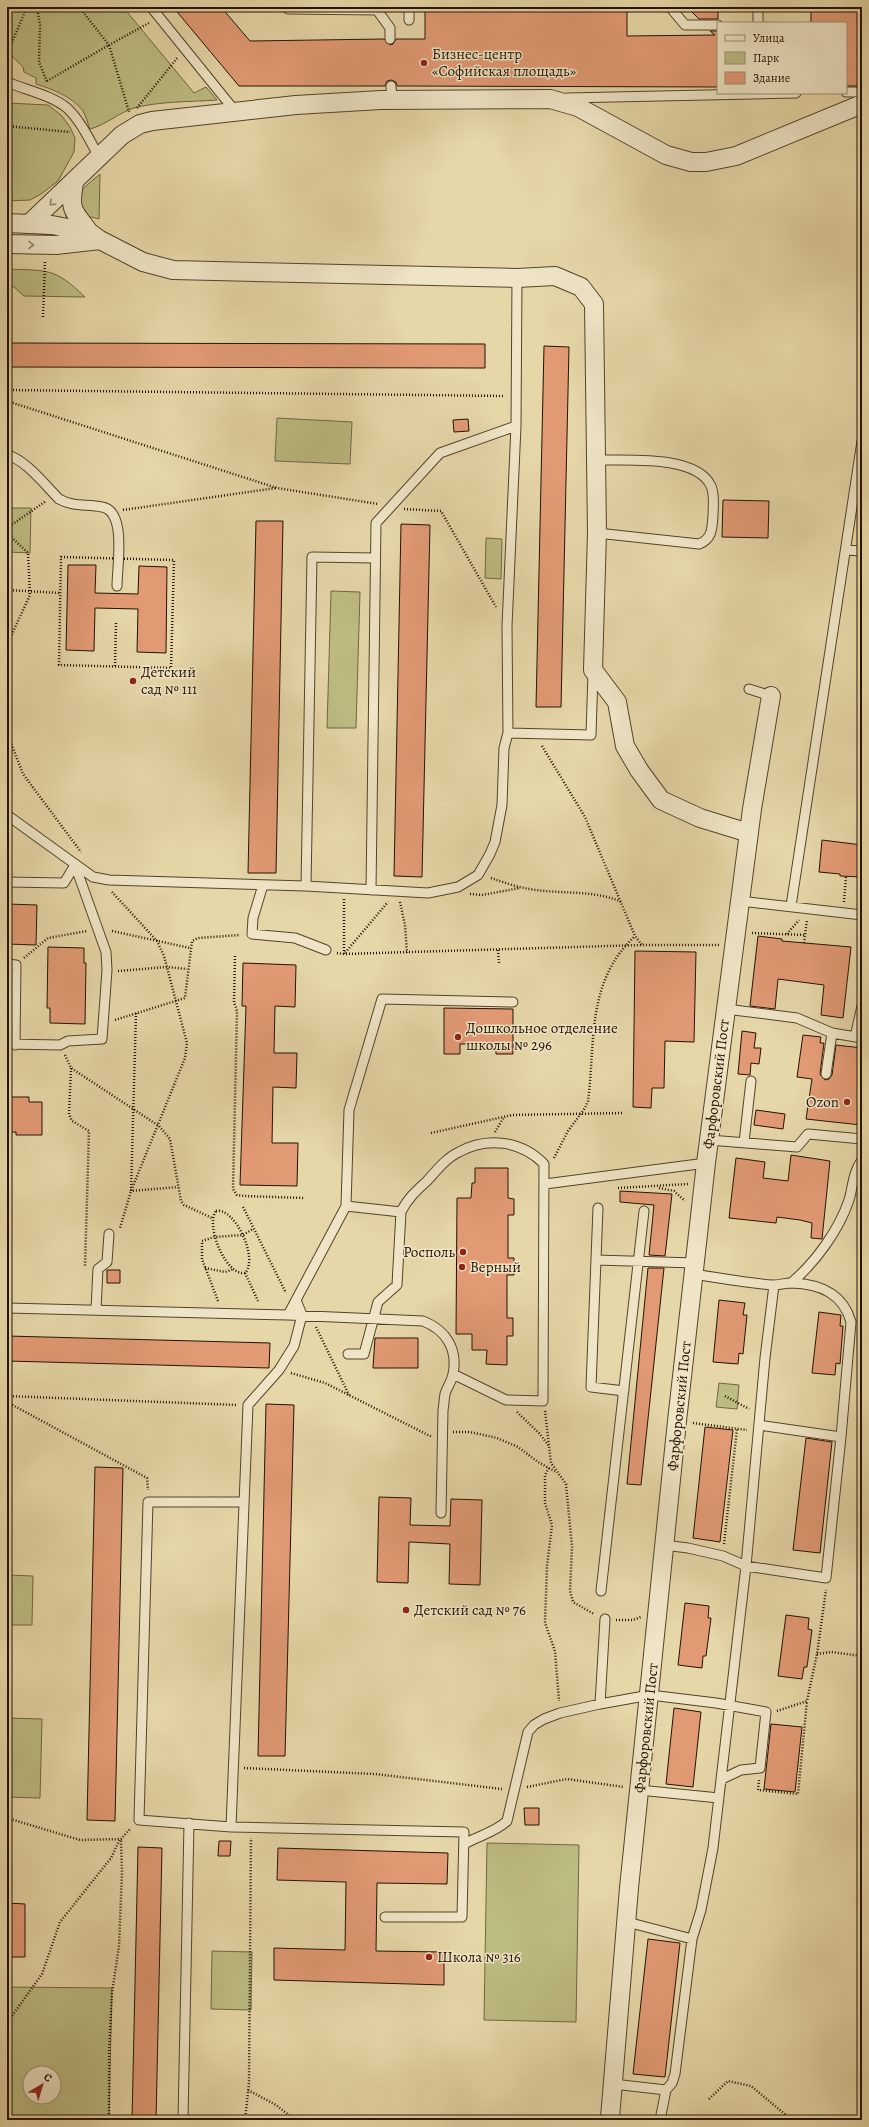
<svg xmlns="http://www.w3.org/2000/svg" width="869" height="2127" font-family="Alegreya,serif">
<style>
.green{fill:#bdbc83;stroke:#706742;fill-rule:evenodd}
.building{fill:#e29a75;stroke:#231200}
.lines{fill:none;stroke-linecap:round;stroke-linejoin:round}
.service-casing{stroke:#54432a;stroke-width:11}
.minor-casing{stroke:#54432a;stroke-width:20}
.path{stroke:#231200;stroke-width:2.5;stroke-dasharray:1 2;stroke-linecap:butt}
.service{stroke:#efe5c6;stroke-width:9}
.minor{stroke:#efe5c6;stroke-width:18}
.oneway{stroke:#93866d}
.poi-dot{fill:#8f2418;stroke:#efe5c6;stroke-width:1.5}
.labels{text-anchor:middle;stroke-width:3;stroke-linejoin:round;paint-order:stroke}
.poi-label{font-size:15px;fill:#231200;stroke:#efe5c6;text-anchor:start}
.street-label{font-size:15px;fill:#231200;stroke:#efe5c6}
</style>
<rect width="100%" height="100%" fill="#e6d7a8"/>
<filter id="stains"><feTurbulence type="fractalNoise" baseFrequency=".005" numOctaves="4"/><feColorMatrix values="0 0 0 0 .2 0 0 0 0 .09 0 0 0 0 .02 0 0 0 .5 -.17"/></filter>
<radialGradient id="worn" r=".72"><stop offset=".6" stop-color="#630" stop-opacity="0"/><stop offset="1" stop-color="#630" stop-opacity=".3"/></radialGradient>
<path class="green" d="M7,7H123L194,93L206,87L217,100C190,102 161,101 134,108C118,113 106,125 90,129C88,124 86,116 83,111C73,97 52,89 36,84V78L24,72L23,67L7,51Z
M7,103L48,105L61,115L70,127L75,138L74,152L58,181L41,194L30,200L7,201Z
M100,174L99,219L87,216L81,211L80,191Z
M7,269C48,271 54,267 85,297L24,296L14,287L7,284Z
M277,418L352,422L350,464L275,461Z
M7,508H31L30,553L7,552Z
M486,538L502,539L501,579L485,578Z
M331,591L360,592L356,728H327Z
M719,1383L739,1385L737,1409L716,1407Z
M7,1575L33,1576L32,1625H7Z
M7,1718L42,1719L40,1798L7,1797Z
M487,1843L579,1845L576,2022L484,2020Z
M212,1951L252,1952L251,2010L211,2009Z
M7,1987L112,1988L109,2120H7ZM30,2073H54V2097H30Z"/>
<path class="building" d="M173,7H221L250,41L384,39L390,45L393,44L396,39H425V7H627V36L715,35L710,31H718V87L397,86L396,82L391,80L387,81L385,86H239Z
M687,7H718V19H699Z
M811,7H858V31H862V86H846V23H811Z
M7,343L485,344V368L7,367Z
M544,346L569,347L561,707H536Z
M468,419L469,431L454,432L453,420Z
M723,500L769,501L768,538L722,537Z
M256,521H283L276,873H248Z
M401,524L430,525L422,877L394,876Z
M68,565H96L95,593L138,594L139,566L167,567L166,653L137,652L138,609L95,608L94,651L66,650Z
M822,840L862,845V877L840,876V874L819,872Z
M7,904L37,905L36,945L7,944Z
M758,936L782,939V941L851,947L843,1018L821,1015L824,985L778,979L775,1009L750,1006Z
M48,947L84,948V963H86L85,1024L50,1023V1008H47Z
M635,951L696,952L694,1042L665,1041L664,1088H652L651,1108L633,1107Z
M243,963L296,965L295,1007L275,1006L274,1053H297L296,1088L273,1087L272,1143H298L297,1186L240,1185L246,1006H242Z
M444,1008L513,1009V1054H496V1044H460V1054H444Z
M742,1031L756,1033L754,1048H761L759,1064L751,1063L750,1075L738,1074Z
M803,1035L821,1037L820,1043H824L820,1074L825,1080L829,1079L832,1075L836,1045L862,1048L861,1125L806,1119L812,1079L797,1077Z
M7,1097H29V1102H42V1135H16V1132H7Z
M756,1110L785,1114L783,1129L754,1125Z
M791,1155L830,1161L822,1239L811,1238L812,1223L800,1220L777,1217L776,1223L729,1218L736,1158L765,1162L763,1178L788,1181Z
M475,1168H508V1198L514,1199V1215H508V1258H514V1275H507V1318H513V1336H507V1365L486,1364L487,1350H472V1334H456L457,1198H471L472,1183H475Z
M620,1191L672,1194L665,1256L649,1255L654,1205L620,1202Z
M648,1268H664L641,1485L627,1484Z
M107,1270H120V1283H107Z
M719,1300L745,1303L743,1315H747L743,1354L739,1353L738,1364L713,1362Z
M819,1312L841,1315L840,1326H843L840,1364L836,1363L835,1375L812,1373Z
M7,1336L270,1343L269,1368L7,1361Z
M375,1338H418V1368H373Z
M266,1404L294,1405L285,1756H258Z
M705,1427L733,1430L720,1542L693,1538Z
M806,1438L832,1442L820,1553L793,1550Z
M95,1467L123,1468L115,1821L87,1820Z
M379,1497L411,1498L410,1525L450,1526L451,1499L482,1500L480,1585L449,1584L450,1544L409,1542L408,1583L377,1582Z
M685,1603L709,1606L708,1618H711L706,1656H703L702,1668L678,1665Z
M786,1615L809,1618L808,1629L812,1630L807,1667H804L802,1679L778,1676Z
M674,1708L701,1712L693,1787L666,1784Z
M771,1724L802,1727L795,1792L764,1789Z
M524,1808H539V1825H525Z
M219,1841H231L230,1856H218Z
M138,1847L162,1848L156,2120H132Z
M278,1848L448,1853L447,1884L377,1883L376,1951L444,1952V1985L274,1980V1948L345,1950L346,1882L277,1880Z
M7,1903L25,1904V1957H7Z
M648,1939L680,1943L665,2077L633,2074Z"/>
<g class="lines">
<defs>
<path id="service" d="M151,7L235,111
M409,7V20
M670,7L685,25H718
M288,9L377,10L390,28V39
M758,23V7
M7,82C26,90 51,95 67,108C81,121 90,141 99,157
M391,86L392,100
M846,92H854
M567,98L796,93
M7,455C25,459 46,486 59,499C73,507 86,504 102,507C127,511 117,566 117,586
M595,460C625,461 696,454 711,486C715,495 713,506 713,516C712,529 712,539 699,544L597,533
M846,550L862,551
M749,689L771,696
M508,733L591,735L593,673
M7,815L93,877L109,880L306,886L428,893L458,887L478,875L490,854L495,842L502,805L504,748L508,733L507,626L516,426L517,278
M7,882L64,883L75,865
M263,885L253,918L252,934L295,938L326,950
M306,886L312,557L375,558
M371,890L376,523L440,453L516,426
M740,901L862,915
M791,906L862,441
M7,964L16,965L15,1045
M726,1009L797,1018L832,1033L862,1038
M855,1037L862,1006
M7,1044L60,1045L68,1041L102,1039L107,970L106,952L75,865
M826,1074L832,1033
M709,1140L797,1147L808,1134L862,1139
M744,1142L751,1081
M545,1184L706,1163
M346,1206L349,1110L382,999L513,1002
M598,1208L591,1387L624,1391
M596,1260L695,1263
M791,1283C815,1263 839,1230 849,1200C853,1186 853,1172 862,1160
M7,1308L288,1315L423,1321C446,1330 458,1349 453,1374C452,1381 447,1387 445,1394C444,1399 444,1405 443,1410L441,1513
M96,1310L98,1269L107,1262L109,1234
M288,1315L346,1206L401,1212
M348,1354H364L378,1302L397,1285L401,1212C407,1199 417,1190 427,1181C436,1171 446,1158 459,1152C487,1136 522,1141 544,1164L543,1401L506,1400L453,1374
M759,1425L841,1437
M243,1502H148L139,1820L231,1827L464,1832L462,1917H385
M664,1545L688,1548L723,1556L746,1566L826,1578L841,1437L851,1322C843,1293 820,1284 792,1283C785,1283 779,1285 773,1285C747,1283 720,1278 693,1274
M601,1591L644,1211
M600,1704L605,1619
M639,1790L719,1798
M231,1827L248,1405L279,1370L294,1346L302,1315L296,1300
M464,1844C478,1836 496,1832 507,1821L528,1732L534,1725L544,1719L560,1713L600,1704L650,1695L716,1703L766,1712L760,1768L741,1770L722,1779
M627,1922L692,1939
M613,2084L666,2090L672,2083L675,2074L692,1939L701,1910L713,1848L746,1566L765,1358L774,1285
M183,2120L189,1823
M660,2120L666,2090"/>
<path id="minor" d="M74,183C69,211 73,210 89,232
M7,223L52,225L89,232L100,240L143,262L173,270L517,278L555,276L581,287L594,304L597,533L593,670L617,702L625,746L639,770L661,800L700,818L749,833
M30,223L122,135L140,124L152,121L296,105L381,100L550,99L578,107L666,155L691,162H706L736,156L862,104
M7,244L56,245L100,240
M610,2118L629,1888L677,1421L706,1163L752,809L771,696"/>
</defs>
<use href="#service" class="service-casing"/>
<use href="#minor" class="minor-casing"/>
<path class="path" d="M37,7L40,25L39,62L47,82
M79,7L109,45L149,23
M7,54L27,7
M47,81L109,45L129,112
M137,108L178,57
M7,126L70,132
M43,317L45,262
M7,390L504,396
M7,401L277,488L378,504
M404,509L441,511L496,607
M123,510L276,488
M7,528L46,501
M7,533L28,553L30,595L7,645
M61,557L174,560L171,668L59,665Z
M7,590L60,593
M115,666L116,622
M7,733L23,774L81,852
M542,746L585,817L635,936L642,945
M491,878C505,883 520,888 536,890C565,894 594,890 622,902
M112,892L157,941L164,956L187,1043L185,1058L131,1191L120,1228
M470,894L482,895L520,888
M344,899V954L642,945H719
M400,902L405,925L407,953
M844,902L846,876
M112,931L190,948
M752,933L805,935
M787,934L799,920
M804,943L807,920
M498,950L499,963
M337,953L344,954L388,902
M235,956L234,1002L237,1011L233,1189L237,1195L244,1196L304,1198
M24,958L48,938L87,931
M118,971L167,967L187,969
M136,1013L131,1191L178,1187
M115,1020L185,998L192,941L198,938L240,935
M65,1055L71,1068L159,1126L170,1139L181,1201L184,1205L212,1218
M71,1068L69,1114L72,1121L89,1131L85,1266
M495,1132L504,1117
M431,1133L512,1115L624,1113
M554,1158L568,1131L585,1108L588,1101C594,1057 589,1007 611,967C617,955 626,945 635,936
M618,1188L688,1184
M659,1188L674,1191L685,1201
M243,1207L286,1293
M216,1211C235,1207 259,1259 245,1273C226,1276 205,1226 216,1211Z
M205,1268L225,1272L234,1269
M245,1273L259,1303
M218,1301L202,1259V1241L214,1237L243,1235L253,1229
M316,1327L349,1395
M291,1373L325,1383L432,1437
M7,1396L237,1405
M725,1396L749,1409
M7,1402L147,1478L148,1490
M545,1411L551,1463L566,1484L572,1547L570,1591L573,1602L594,1614
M517,1412L539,1433L549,1446
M693,1423L747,1430
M453,1432H470L497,1438L518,1447L538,1462L556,1472
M549,1468L545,1475V1503L552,1525L547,1566L545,1623L555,1651L559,1701
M724,1544L737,1429
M616,1620H633L641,1617
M817,1654L831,1652L862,1656
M777,1711L807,1701L817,1654L826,1590
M244,1768L375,1774L502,1789
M759,1780L758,1790L798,1794L807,1701
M527,1787L567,1779L624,1787
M7,1818L80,1840L121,1839L131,1828
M7,2023L42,1974L60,1922L111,1858L120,1839
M248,2090L276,2105L295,2120
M709,2099L728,2081L751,2086L792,2120
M109,2120V2049L112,1993L119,1946L122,1872L121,1839
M245,2120L249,2083L251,1838
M572,2120L593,2119"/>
<use href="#service" class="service"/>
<use href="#minor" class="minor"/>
</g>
<defs><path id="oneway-chevron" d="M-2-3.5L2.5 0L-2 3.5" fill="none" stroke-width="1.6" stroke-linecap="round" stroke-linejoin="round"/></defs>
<g class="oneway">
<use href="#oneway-chevron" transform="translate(52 203) rotate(137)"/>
<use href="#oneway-chevron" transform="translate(31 245) rotate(1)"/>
</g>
<g class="poi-dot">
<circle cx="424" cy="63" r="4"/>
<circle cx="133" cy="681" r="4"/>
<circle cx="458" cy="1037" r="4"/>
<circle cx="847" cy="1102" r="4"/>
<circle cx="463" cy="1252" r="4"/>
<circle cx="462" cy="1267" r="4"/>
<circle cx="406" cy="1610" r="4"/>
<circle cx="429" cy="1957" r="4"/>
</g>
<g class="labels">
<g class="poi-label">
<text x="432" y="59">Бизнес-центр<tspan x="432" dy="17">«Софийская площадь»</tspan></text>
<text x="141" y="677">Детский<tspan x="141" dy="17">сад № 111</tspan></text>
<text x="466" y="1033">Дошкольное отделение<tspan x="466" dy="17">школы № 296</tspan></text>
<text x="839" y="1107" text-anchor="end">Ozon</text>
<text x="455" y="1257" text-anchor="end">Росполь</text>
<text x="470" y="1272">Верный</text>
<text x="414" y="1615">Детский сад № 76</text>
<text x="437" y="1962">Школа № 316</text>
</g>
<g class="street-label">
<text transform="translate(716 1084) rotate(-83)" y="5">Фарфоровский Пост</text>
<text transform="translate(679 1406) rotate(-84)" y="5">Фарфоровский Пост</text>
<text transform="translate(646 1728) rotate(-84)" y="5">Фарфоровский Пост</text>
</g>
</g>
<rect width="869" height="2127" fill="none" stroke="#e6d7a8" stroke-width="24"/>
<rect x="8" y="8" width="853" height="2111" fill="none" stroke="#231200" stroke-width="2"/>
<rect x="12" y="12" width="845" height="2103" fill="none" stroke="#231200"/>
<rect x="717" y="22" width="130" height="72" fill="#efe5c6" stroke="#9d9177"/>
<rect x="725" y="35" width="20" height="6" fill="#efe5c6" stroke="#9d9177"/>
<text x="753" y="42" font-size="12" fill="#231200">Улица</text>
<rect x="725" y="52" width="20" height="12" fill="#bdbc83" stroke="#9d9177"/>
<text x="753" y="62" font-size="12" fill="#231200">Парк</text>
<rect x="725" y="72" width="20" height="12" fill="#e29a75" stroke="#9d9177"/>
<text x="753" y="82" font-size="12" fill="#231200">Здание</text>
<g transform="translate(42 2085) rotate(38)"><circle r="19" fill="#efe5c6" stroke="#9d9177"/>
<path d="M0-3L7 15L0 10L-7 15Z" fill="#8f2418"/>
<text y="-6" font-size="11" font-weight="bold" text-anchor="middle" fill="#231200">С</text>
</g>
<rect width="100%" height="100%" filter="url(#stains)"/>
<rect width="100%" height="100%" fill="url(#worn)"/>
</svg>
